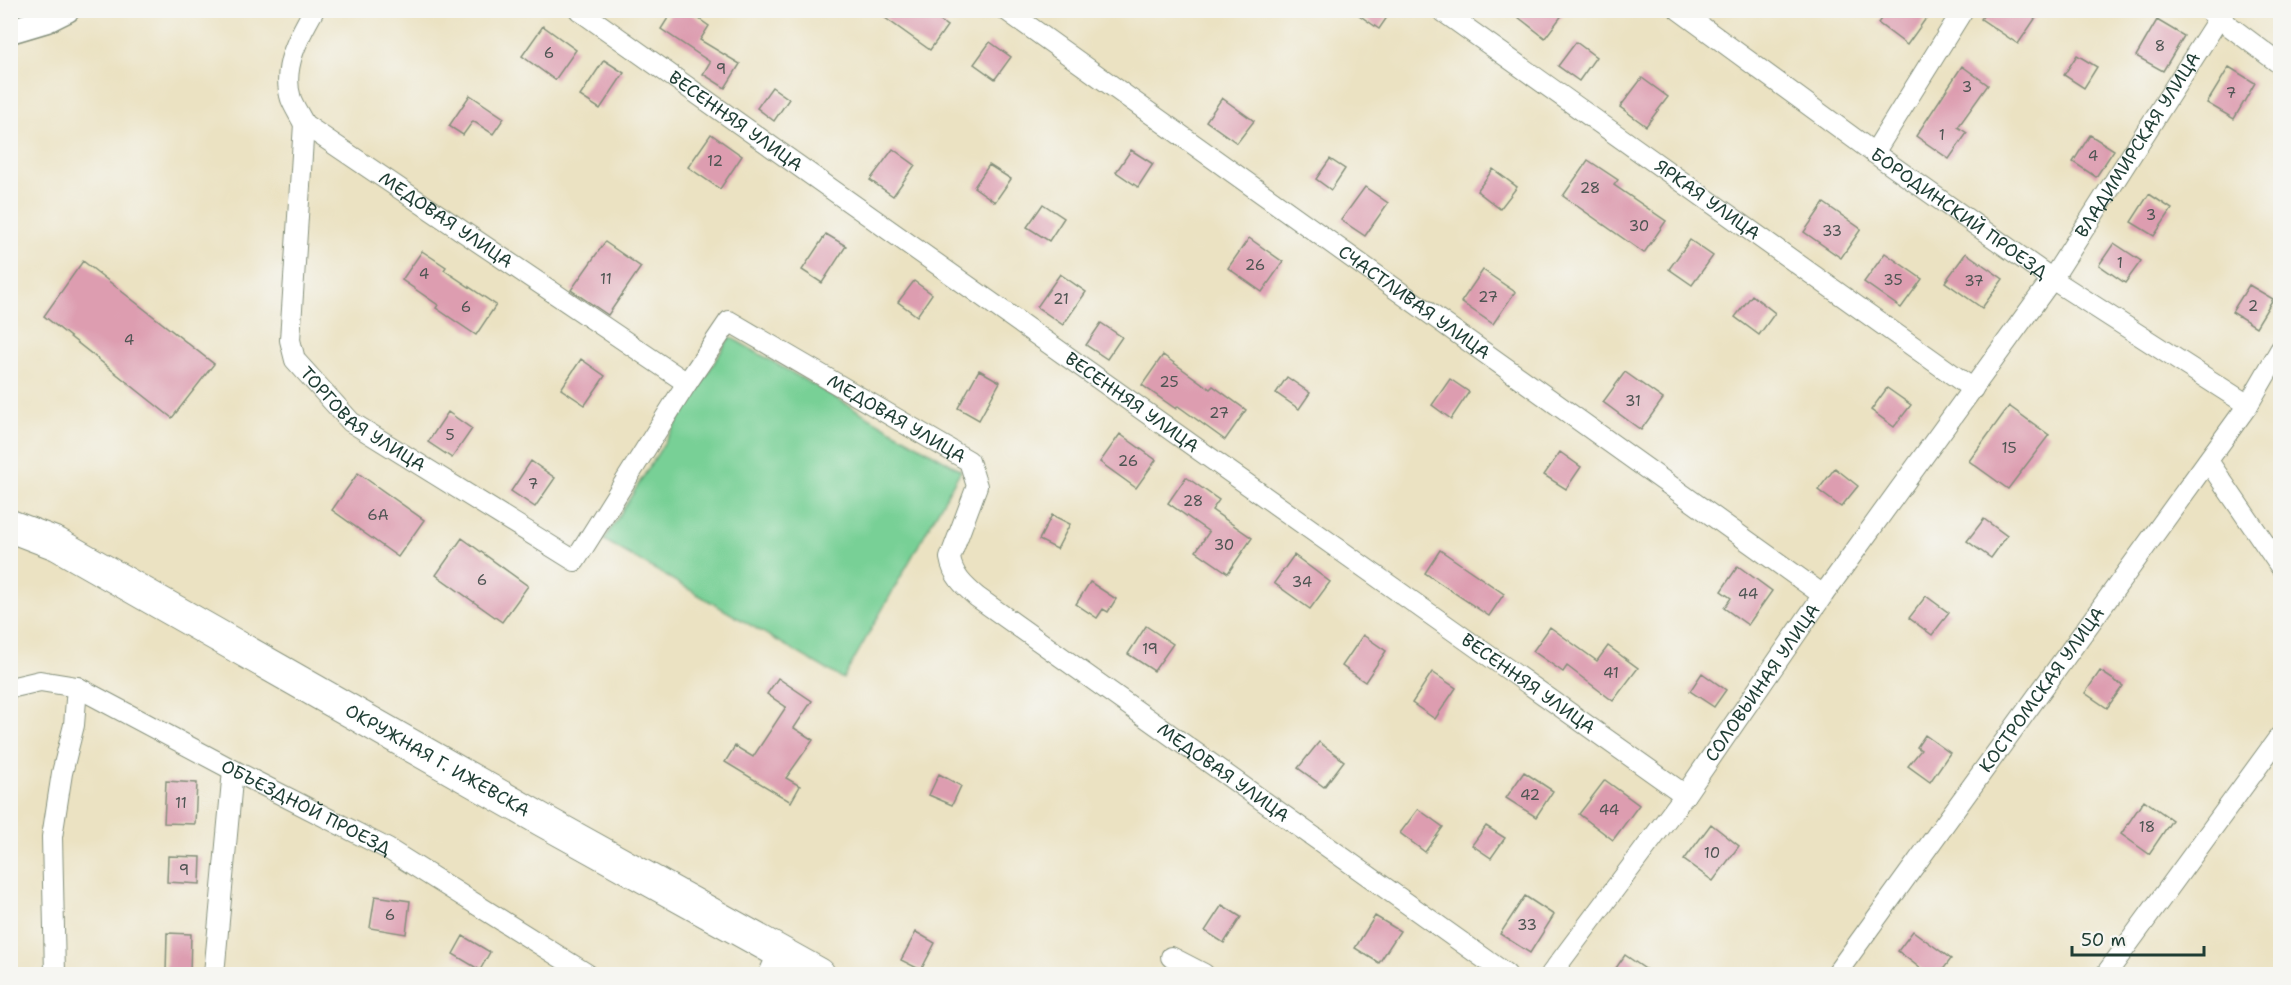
<svg xmlns="http://www.w3.org/2000/svg" width="2291" height="985" font-family="'Shantell Sans',sans-serif">
<style>
.green{fill:#78d096;stroke:#4c8665;stroke-width:1.5}
.building{fill:#dd9db0}
.lines{fill:none;stroke-linecap:round;stroke-linejoin:round}
.minor-casing{stroke:#85907b;stroke-width:22}
.tertiary-casing{stroke:#85907b;stroke-width:27}
.primary-casing{stroke:#85907b;stroke-width:34}
.minor{stroke:#fff;stroke-width:20}
.tertiary{stroke:#fff;stroke-width:24}
.primary{stroke:#fff;stroke-width:32}
.labels{text-anchor:middle;stroke-width:4.5;stroke-linejoin:round;paint-order:stroke}
.number-label{font-size:15px;fill:#4e5553}
.street-label{font-size:18px;fill:#1f3d34;stroke:#f6f6f2}
</style>
<rect width="100%" height="100%" fill="#f6f6f2"/>
<filter id="ink" filterUnits="userSpaceOnUse"><feTurbulence type="fractalNoise" baseFrequency=".0167" numOctaves="2"/><feDisplacementMap in="SourceGraphic" scale="12" xChannelSelector="R" yChannelSelector="G"/><feConvolveMatrix kernelMatrix="1 2 1 2 8 2 1 2 1" color-interpolation-filters="sRGB"/></filter>
<filter id="wash" filterUnits="userSpaceOnUse"><feTurbulence type="fractalNoise" baseFrequency=".008" numOctaves="4" result="noise"/><feDisplacementMap in="SourceGraphic" scale="24" xChannelSelector="R" yChannelSelector="G"/><feGaussianBlur stdDeviation="1.35" result="paint"/><feColorMatrix in="noise" values="0 0 0 0 0 0 0 0 0 0 0 0 0 0 0 0 0 1.4 0 .05"/><feComposite in="paint" operator="in"/></filter>
<g filter="url(#wash)">
<rect width="100%" height="100%" fill="#ebe2c2"/>
<path class="green" d="M730,337L961,470L843,679L604,540Z"/>
<g id="blocks">
<path class="building" d="M673,10H686L709,26L700,40L740,64L725,88L703,74L710,62L661,29Z
M874,10H925L947,26L930,50Z
M1352,10H1392L1379,29Z
M1509,10H1566L1545,38Z
M1887,10H1932L1907,45L1878,23Z
M1987,10H2041L2018,44L1981,19Z
M2157,20L2184,36L2163,71L2136,56Z
M543,26L576,50L555,80L522,56Z
M990,42L1011,57L995,79L974,64Z
M1576,42L1596,57L1579,81L1558,66Z
M2077,55L2097,67L2084,88L2064,75Z
M604,60L624,73L600,109L580,96Z
M1962,66L1988,85L1958,127L1967,133L1949,159L1916,136Z
M2229,67L2255,83L2234,119L2207,103Z
M1642,78L1668,97L1646,126L1620,107Z
M772,87L789,99L774,121L757,108Z
M470,95L504,118L493,134L473,121L463,135L449,126Z
M1222,98L1254,121L1237,143L1206,121Z
M711,134L742,156L720,189L688,167Z
M2090,135L2114,150L2096,177L2073,162Z
M893,149L915,165L893,196L870,180Z
M1131,150L1153,164L1138,187L1116,172Z
M1330,159L1345,169L1331,190L1316,179Z
M1588,160L1618,180L1614,185L1666,221L1644,253L1563,196Z
M989,165L1011,179L995,202L974,187Z
M1493,169L1517,187L1500,209L1477,191Z
M1365,187L1388,203L1365,236L1341,220Z
M2149,194L2172,209L2154,236L2131,222Z
M1824,203L1861,229L1841,258L1804,232Z
M1043,204L1064,218L1049,241L1027,227Z
M826,234L846,246L822,283L802,270Z
M1249,238L1283,262L1262,292L1228,268Z
M1690,240L1713,256L1692,285L1669,269Z
M605,242L641,267L608,315L571,290Z
M2114,243L2141,261L2125,283L2099,265Z
M422,251L446,267L444,270L496,305L476,335L436,308L438,305L402,280Z
M1885,253L1922,279L1901,308L1864,282Z
M1966,253L2003,279L1982,308L1945,282Z
M83,261L214,364L172,418L44,316Z
M1483,270L1515,292L1493,324L1461,302Z
M1060,274L1086,292L1063,325L1037,307Z
M914,281L932,294L917,316L898,302Z
M2249,285L2273,299L2256,327L2232,312Z
M1752,295L1775,313L1759,335L1735,317Z
M1101,323L1122,337L1107,359L1086,345Z
M1163,355L1210,389L1213,386L1246,410L1225,440L1178,406L1176,409L1142,385Z
M581,359L605,376L585,405L561,389Z
M979,370L1000,382L979,420L958,408Z
M1625,372L1663,399L1641,430L1603,402Z
M1287,377L1310,393L1299,409L1276,393Z
M1450,379L1469,392L1451,419L1432,405Z
M1887,388L1911,405L1894,427L1871,410Z
M2009,406L2049,435L2008,489L1969,461Z
M448,412L472,429L452,458L428,442Z
M1120,434L1156,460L1136,488L1100,462Z
M1560,452L1581,467L1566,489L1544,475Z
M531,461L555,478L535,507L511,491Z
M1835,468L1858,486L1841,507L1818,490Z
M358,473L424,520L398,557L332,510Z
M1186,477L1219,500L1212,510L1252,538L1228,573L1196,551L1209,532L1168,503Z
M1052,515L1070,524L1057,549L1039,540Z
M1984,519L2007,536L1991,558L1967,541Z
M462,538L528,586L502,622L436,575Z
M1440,550L1504,594L1489,616L1425,573Z
M1294,555L1330,582L1310,609L1274,583Z
M1738,566L1772,591L1748,625L1724,608L1731,598L1721,591Z
M1090,582L1116,599L1108,612L1103,609L1097,618L1076,604Z
M1926,596L1949,613L1932,635L1909,618Z
M1146,626L1173,644L1154,671L1128,654Z
M1550,627L1597,661L1608,646L1638,668L1613,701L1567,666L1563,672L1533,651Z
M1363,635L1386,651L1365,682L1342,666Z
M2100,671L2123,686L2107,708L2085,693Z
M1432,672L1456,688L1435,719L1412,703Z
M1702,673L1726,690L1714,707L1690,691Z
M778,678L812,701L794,728L813,740L786,778L800,786L791,802L725,762L735,746L753,757L786,707L767,694Z
M1925,735L1950,753L1930,782L1908,766L1921,750L1917,747Z
M1319,742L1344,761L1324,787L1298,768Z
M1524,772L1553,791L1536,817L1506,798Z
M939,774L961,786L952,805L929,795Z
M1605,780L1639,805L1613,840L1579,814Z
M166,781L197,783L195,824L164,823Z
M2144,800L2172,820L2149,854L2121,834Z
M1418,809L1443,827L1425,852L1400,833Z
M1711,824L1739,846L1713,881L1684,860Z
M1486,826L1505,838L1491,858L1472,845Z
M168,856L201,857L200,884L167,882Z
M375,896L410,901L406,934L370,928Z
M1525,896L1554,915L1530,953L1500,934Z
M1222,905L1241,917L1224,943L1205,931Z
M1375,916L1400,931L1379,963L1355,948Z
M1913,931L1951,959L1939,975H1929L1898,951Z
M916,932L935,943L921,970L901,960Z
M167,933L191,934L190,974L166,973Z
M463,936L490,952L480,970L453,954Z
M1625,955L1654,975H1626L1616,968Z"/>
</g>
</g>
<g filter="url(#ink)">
<use href="#blocks" fill-opacity="0" stroke="#85907b" stroke-width="1.5"/>
<g class="lines">
<defs>
<g id="minor">
<path id="s1" d="M314,10C299,36 281,68 291,99C294,107 300,116 304,124L687,383L729,321L969,461L977,486L950,558C953,576 964,586 977,597L1506,974"/>
<path id="s2" d="M579,10L1685,795"/>
<path id="s3" d="M1006,10L1823,595"/>
<path id="s4" d="M1441,10L1973,389"/>
<path id="s5" d="M1679,10L1874,153L2052,279L2248,405"/>
<path d="M2208,10L2280,64"/>
<path id="s6" d="M304,124L290,340L295,360L351,422L575,561L687,383"/>
<path d="M1874,153L1963,10"/>
<path d="M2208,461L2280,566"/>
<path id="s7" d="M10,688L40,681L77,687L233,770L388,849L587,974"/>
<path d="M1171,957L1204,974"/>
<path d="M55,974L52,837L62,773L74,725L77,687"/>
<path d="M214,974L233,770"/>
<path d="M769,974L779,951"/>
<path id="s8" d="M1551,974L1685,795L1823,595L2052,279L2224,10"/>
<path id="s9" d="M1836,974L2248,405L2280,350"/>
<path d="M2106,974L2280,736"/>
</g>
<path id="tertiary" d="M10,31L47,20L67,10"/>
<g id="primary">
<path id="s10" d="M10,526L57,544L542,820L819,974"/>
</g>
</defs>
<use href="#minor" class="minor-casing"/>
<use href="#tertiary" class="tertiary-casing"/>
<use href="#primary" class="primary-casing"/>
<use href="#minor" class="minor"/>
<use href="#tertiary" class="tertiary"/>
<use href="#primary" class="primary"/>
</g>
</g>
<g class="labels">
<g class="number-label">
<text x="2160" y="51">8</text>
<text x="549" y="58">6</text>
<text x="721" y="74">9</text>
<text x="1967" y="92">3</text>
<text x="2231" y="98">7</text>
<text x="1942" y="140">1</text>
<text x="2093" y="161">4</text>
<text x="715" y="166">12</text>
<text x="1590" y="193">28</text>
<text x="2151" y="220">3</text>
<text x="1639" y="231">30</text>
<text x="1832" y="236">33</text>
<text x="2120" y="268">1</text>
<text x="1255" y="270">26</text>
<text x="424" y="279">4</text>
<text x="606" y="284">11</text>
<text x="1893" y="285">35</text>
<text x="1974" y="286">37</text>
<text x="1488" y="302">27</text>
<text x="1061" y="304">21</text>
<text x="2253" y="311">2</text>
<text x="466" y="312">6</text>
<text x="129" y="345">4</text>
<text x="1169" y="387">25</text>
<text x="1633" y="406">31</text>
<text x="1219" y="418">27</text>
<text x="450" y="440">5</text>
<text x="2009" y="453">15</text>
<text x="1128" y="466">26</text>
<text x="533" y="489">7</text>
<text x="1193" y="506">28</text>
<text x="378" y="520">6А</text>
<text x="1224" y="550">30</text>
<text x="482" y="585">6</text>
<text x="1302" y="587">34</text>
<text x="1748" y="599">44</text>
<text x="1150" y="654">19</text>
<text x="1611" y="678">41</text>
<text x="1530" y="800">42</text>
<text x="181" y="808">11</text>
<text x="1609" y="815">44</text>
<text x="2147" y="832">18</text>
<text x="1712" y="858">10</text>
<text x="184" y="875">9</text>
<text x="390" y="920">6</text>
<text x="1527" y="930">33</text>
</g>
<g class="street-label">
<text dy="6" stroke="none"><textPath href="#s2" startOffset="192">ВЕСЕННЯЯ УЛИЦА</textPath></text>
<text dy="6" stroke="none"><textPath href="#s8" startOffset="1016">ВЛАДИМИРСКАЯ УЛИЦА</textPath></text>
<text dy="6" stroke="none"><textPath href="#s4" startOffset="327">ЯРКАЯ УЛИЦА</textPath></text>
<text dy="6" stroke="none"><textPath href="#s5" startOffset="346">БОРОДИНСКИЙ ПРОЕЗД</textPath></text>
<text dy="6" stroke="none"><textPath href="#s1" startOffset="294">МЕДОВАЯ УЛИЦА</textPath></text>
<text dy="6" stroke="none"><textPath href="#s3" startOffset="502">СЧАСТЛИВАЯ УЛИЦА</textPath></text>
<text dy="6" stroke="none"><textPath href="#s2" startOffset="678">ВЕСЕННЯЯ УЛИЦА</textPath></text>
<text dy="6" stroke="none"><textPath href="#s6" startOffset="328">ТОРГОВАЯ УЛИЦА</textPath></text>
<text dy="6" stroke="none"><textPath href="#s1" startOffset="854">МЕДОВАЯ УЛИЦА</textPath></text>
<text dy="6" stroke="none"><textPath href="#s8" startOffset="360">СОЛОВЬИНАЯ УЛИЦА</textPath></text>
<text dy="6" stroke="none"><textPath href="#s2" startOffset="1164">ВЕСЕННЯЯ УЛИЦА</textPath></text>
<text dy="6" stroke="none"><textPath href="#s9" startOffset="351">КОСТРОМСКАЯ УЛИЦА</textPath></text>
<text dy="6" stroke="none"><textPath href="#s10" startOffset="488">ОКРУЖНАЯ Г. ИЖЕВСКА</textPath></text>
<text dy="6" stroke="none"><textPath href="#s1" startOffset="1392">МЕДОВАЯ УЛИЦА</textPath></text>
<text dy="6" stroke="none"><textPath href="#s7" startOffset="327">ОБЪЕЗДНОЙ ПРОЕЗД</textPath></text>
</g>
</g>
<rect width="2291" height="985" fill="none" stroke="#f6f6f2" stroke-width="36"/>
<path d="M2072 946v9h132v-9" fill="none" stroke="#1f3d34" stroke-width="3"/>
<text x="2081" y="946" font-size="18" fill="#1f3d34" stroke="#f6f6f2" stroke-width="4.5" paint-order="stroke">50 m</text>
</svg>
